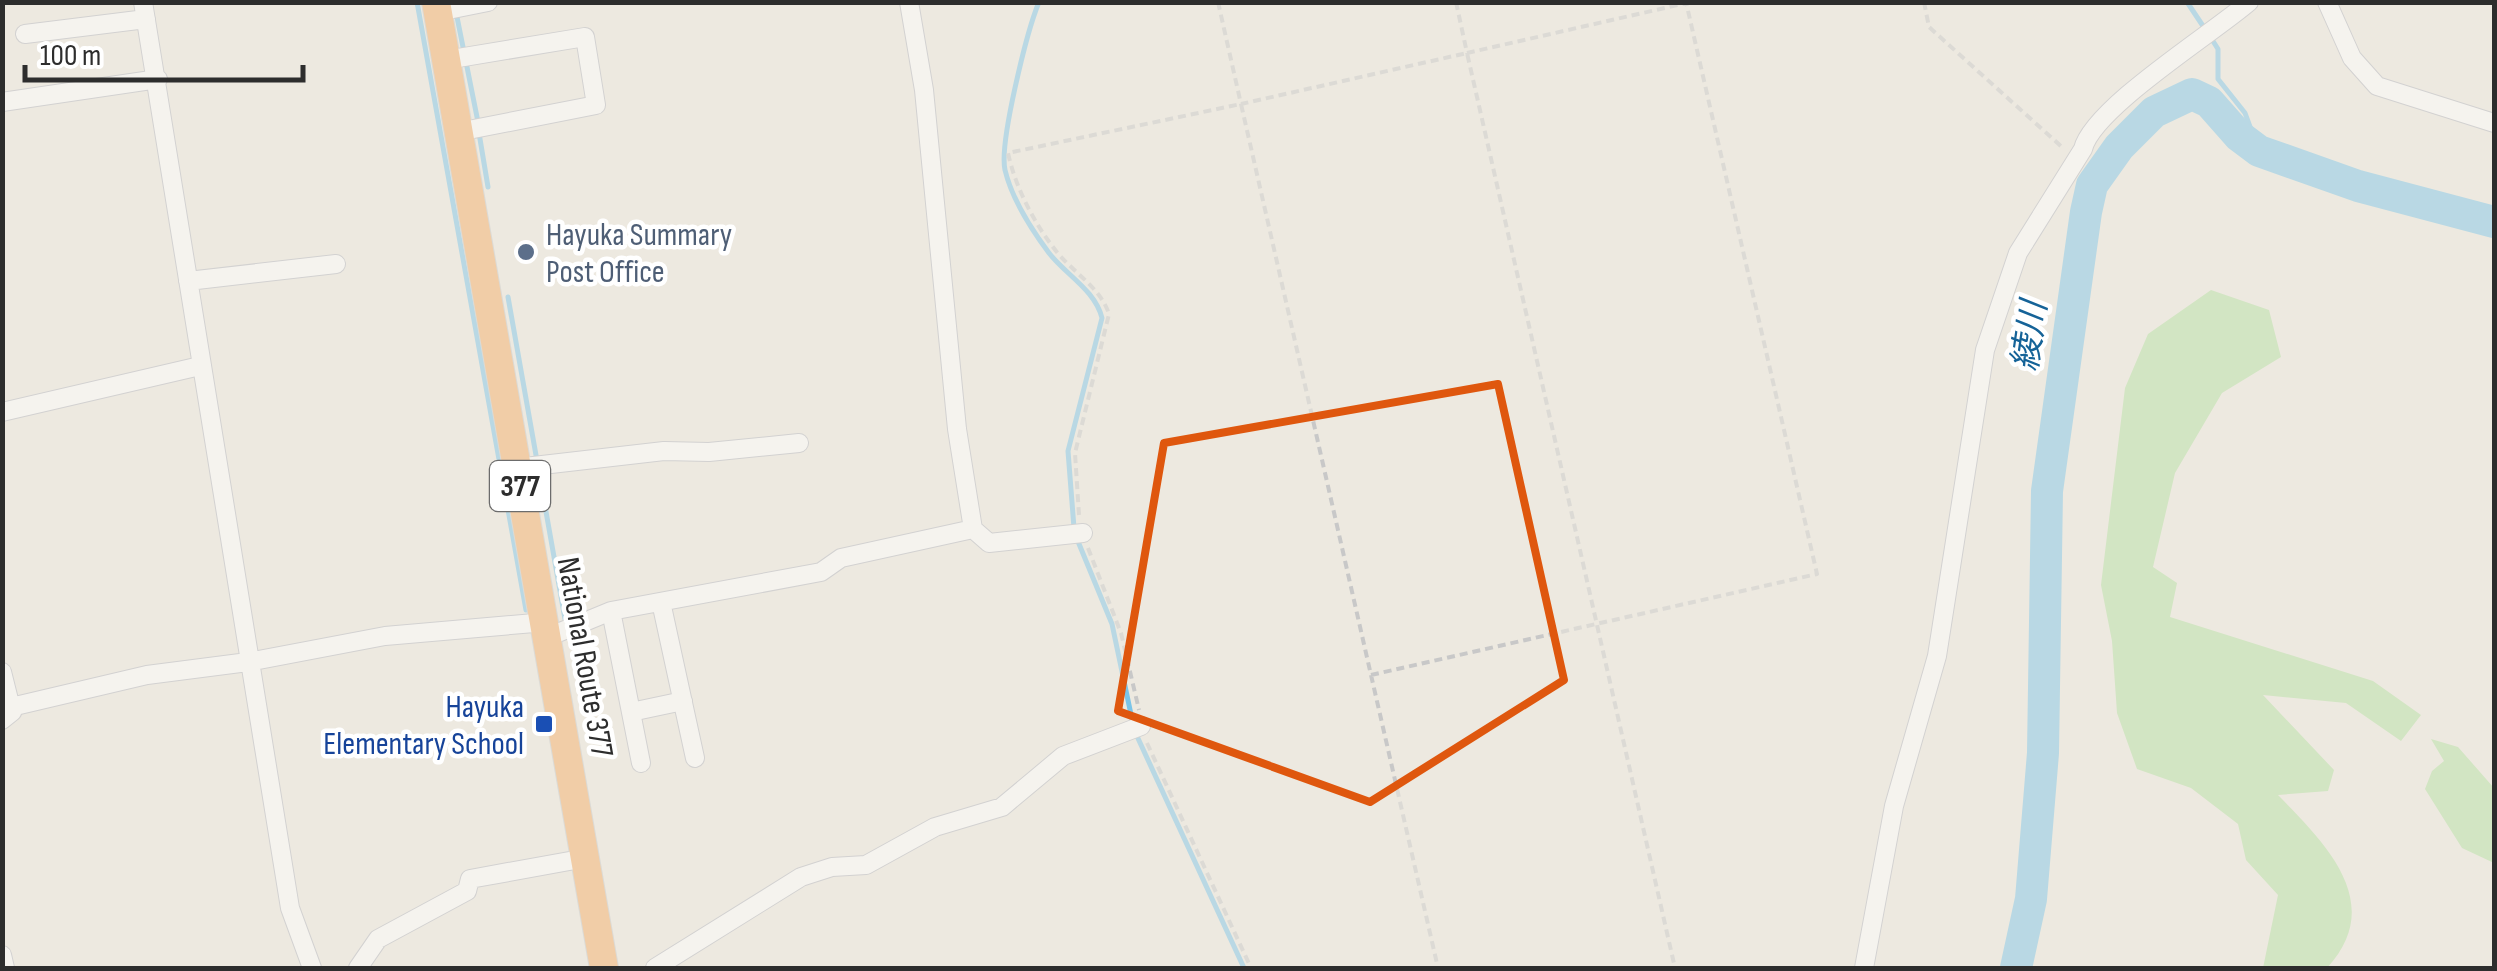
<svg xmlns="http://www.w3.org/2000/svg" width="2497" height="971" font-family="'Sofia Sans Condensed','Noto Sans JP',sans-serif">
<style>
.green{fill:#b2e0a0}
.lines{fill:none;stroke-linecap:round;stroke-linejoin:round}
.stream{stroke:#7ac4e8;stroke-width:5}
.river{stroke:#7ac4e8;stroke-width:32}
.minor-casing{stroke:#b3b5bf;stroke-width:20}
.highway-casing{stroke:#c8c8c8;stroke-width:30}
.path{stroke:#c8c8c8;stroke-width:4;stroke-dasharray:8 5;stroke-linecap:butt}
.minor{stroke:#fff;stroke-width:18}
.highway{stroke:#f5ac63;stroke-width:28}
.marked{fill:none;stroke:#df570e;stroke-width:8;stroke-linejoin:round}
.service-dot{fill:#5c6f8a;stroke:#fff;stroke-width:4}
.transit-dot{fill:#1a4fb4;stroke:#fff;stroke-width:4}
.labels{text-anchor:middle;stroke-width:9;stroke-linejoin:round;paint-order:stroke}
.shield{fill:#fff;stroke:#6c6c6c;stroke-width:2.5}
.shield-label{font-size:30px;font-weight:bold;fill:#2d2d2d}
.service-label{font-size:32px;fill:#4e5e75;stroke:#fff;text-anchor:start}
.street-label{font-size:32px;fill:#2d2d2d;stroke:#fff}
.transit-label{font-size:32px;fill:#164399;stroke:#fff;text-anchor:end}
.water-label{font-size:35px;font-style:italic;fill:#156398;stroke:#fff}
</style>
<rect width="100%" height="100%" fill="#ede9e0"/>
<path class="green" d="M2211,290L2269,310L2281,357L2222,393L2175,473L2153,567L2177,583L2170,617L2373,681L2421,715L2401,741L2346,703L2263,695L2334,770L2328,791L2278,795C2325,843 2387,903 2327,968H2263L2278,895L2246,860L2238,824L2191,788L2137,769L2117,713L2112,641L2101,585L2125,388L2148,334Z
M2431,739L2458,747L2494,788V863L2462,848L2425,789L2432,771L2444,761Z"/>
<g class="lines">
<path class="stream" d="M417,2L526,610
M1039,2C1027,31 999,143 1005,170C1012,199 1031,229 1049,253C1066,275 1095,290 1102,318L1068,451L1074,528
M2187,2L2205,29
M457,17L478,122
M2211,38L2218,49V79L2245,113L2259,151
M479,133L488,187
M508,297L565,619
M1077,539L1112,624L1133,724
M1136,734L1244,968"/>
<path class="river" d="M2016,968L2031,899L2043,753L2047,491L2086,212L2092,185L2119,147L2154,112L2192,94L2209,102L2239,136L2259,151L2358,186L2494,222"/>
<defs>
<path id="minor" d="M143,2L290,908L312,968
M909,2L924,90L957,429L973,529L989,543L1083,533
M2327,2L2352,58L2377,86L2494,123
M438,12L488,2
M25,34L146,19
M446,60L585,37L596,105L458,132
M2,102L158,79
M188,281L336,264
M2,412L200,366
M516,468L664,451L709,452L799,443
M661,602L695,758
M611,611L641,763
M548,637L611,611L821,572L841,558L973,529
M2,672L12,712L2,720
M11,707L147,675L248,662L385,636L546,622
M631,712L683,701
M2,955L5,968
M358,968L378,939L467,891L470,879L586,858
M655,968L801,877L832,867L866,865L935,827L1002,807L1063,756L1141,726
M1864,968L1894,806L1937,656L1985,350L2018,253L2083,149C2093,108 2212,34 2249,2"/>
<path id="highway" d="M436,2L604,968"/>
</defs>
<use href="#minor" class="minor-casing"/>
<use href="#highway" class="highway-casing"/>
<path class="path" d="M1218,2L1241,104L1467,53L1675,968
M1456,2L1467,53L1691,2
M1924,2L1929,27L2063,148
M1079,515L1075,453L1109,314C1100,286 1070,271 1053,247C1033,221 1015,186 1008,153L1241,104L1371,675L1817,574L1686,2
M1088,548L1121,633L1139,710
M1371,675L1438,968
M1147,743L1251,968"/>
<use href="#minor" class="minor"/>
<use href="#highway" class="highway"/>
</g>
<path d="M0 0H2497V971H0ZM1498,384L1564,680L1370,802L1118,711L1164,443Z" fill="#ede9e0" fill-opacity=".55" fill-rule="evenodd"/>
<path class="marked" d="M1498,384L1564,680L1370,802L1118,711L1164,443Z"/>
<circle class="service-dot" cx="526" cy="252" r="10"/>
<rect class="transit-dot" x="534" y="714" width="20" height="20" rx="5"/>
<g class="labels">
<rect class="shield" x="490" y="461" width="60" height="50" rx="8"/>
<g class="shield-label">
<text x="520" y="496">377</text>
</g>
<g class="service-label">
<text x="546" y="245">Hayuka Summary<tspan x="546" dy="37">Post Office</tspan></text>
</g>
<g class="street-label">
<text transform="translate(586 657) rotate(80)" y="11">National Route 377</text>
</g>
<g class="transit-label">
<text x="524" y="717">Hayuka<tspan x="524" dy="37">Elementary School</tspan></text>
</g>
<g class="water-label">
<text transform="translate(2029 336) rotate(-82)" y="12">綾川</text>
</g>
</g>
<rect width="2497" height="971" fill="none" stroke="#2d2d2d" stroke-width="10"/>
<path d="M25 65v15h278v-15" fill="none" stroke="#2d2d2d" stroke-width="5"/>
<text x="40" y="65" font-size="30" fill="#2d2d2d" stroke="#ffffff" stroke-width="8" paint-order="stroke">100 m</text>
</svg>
